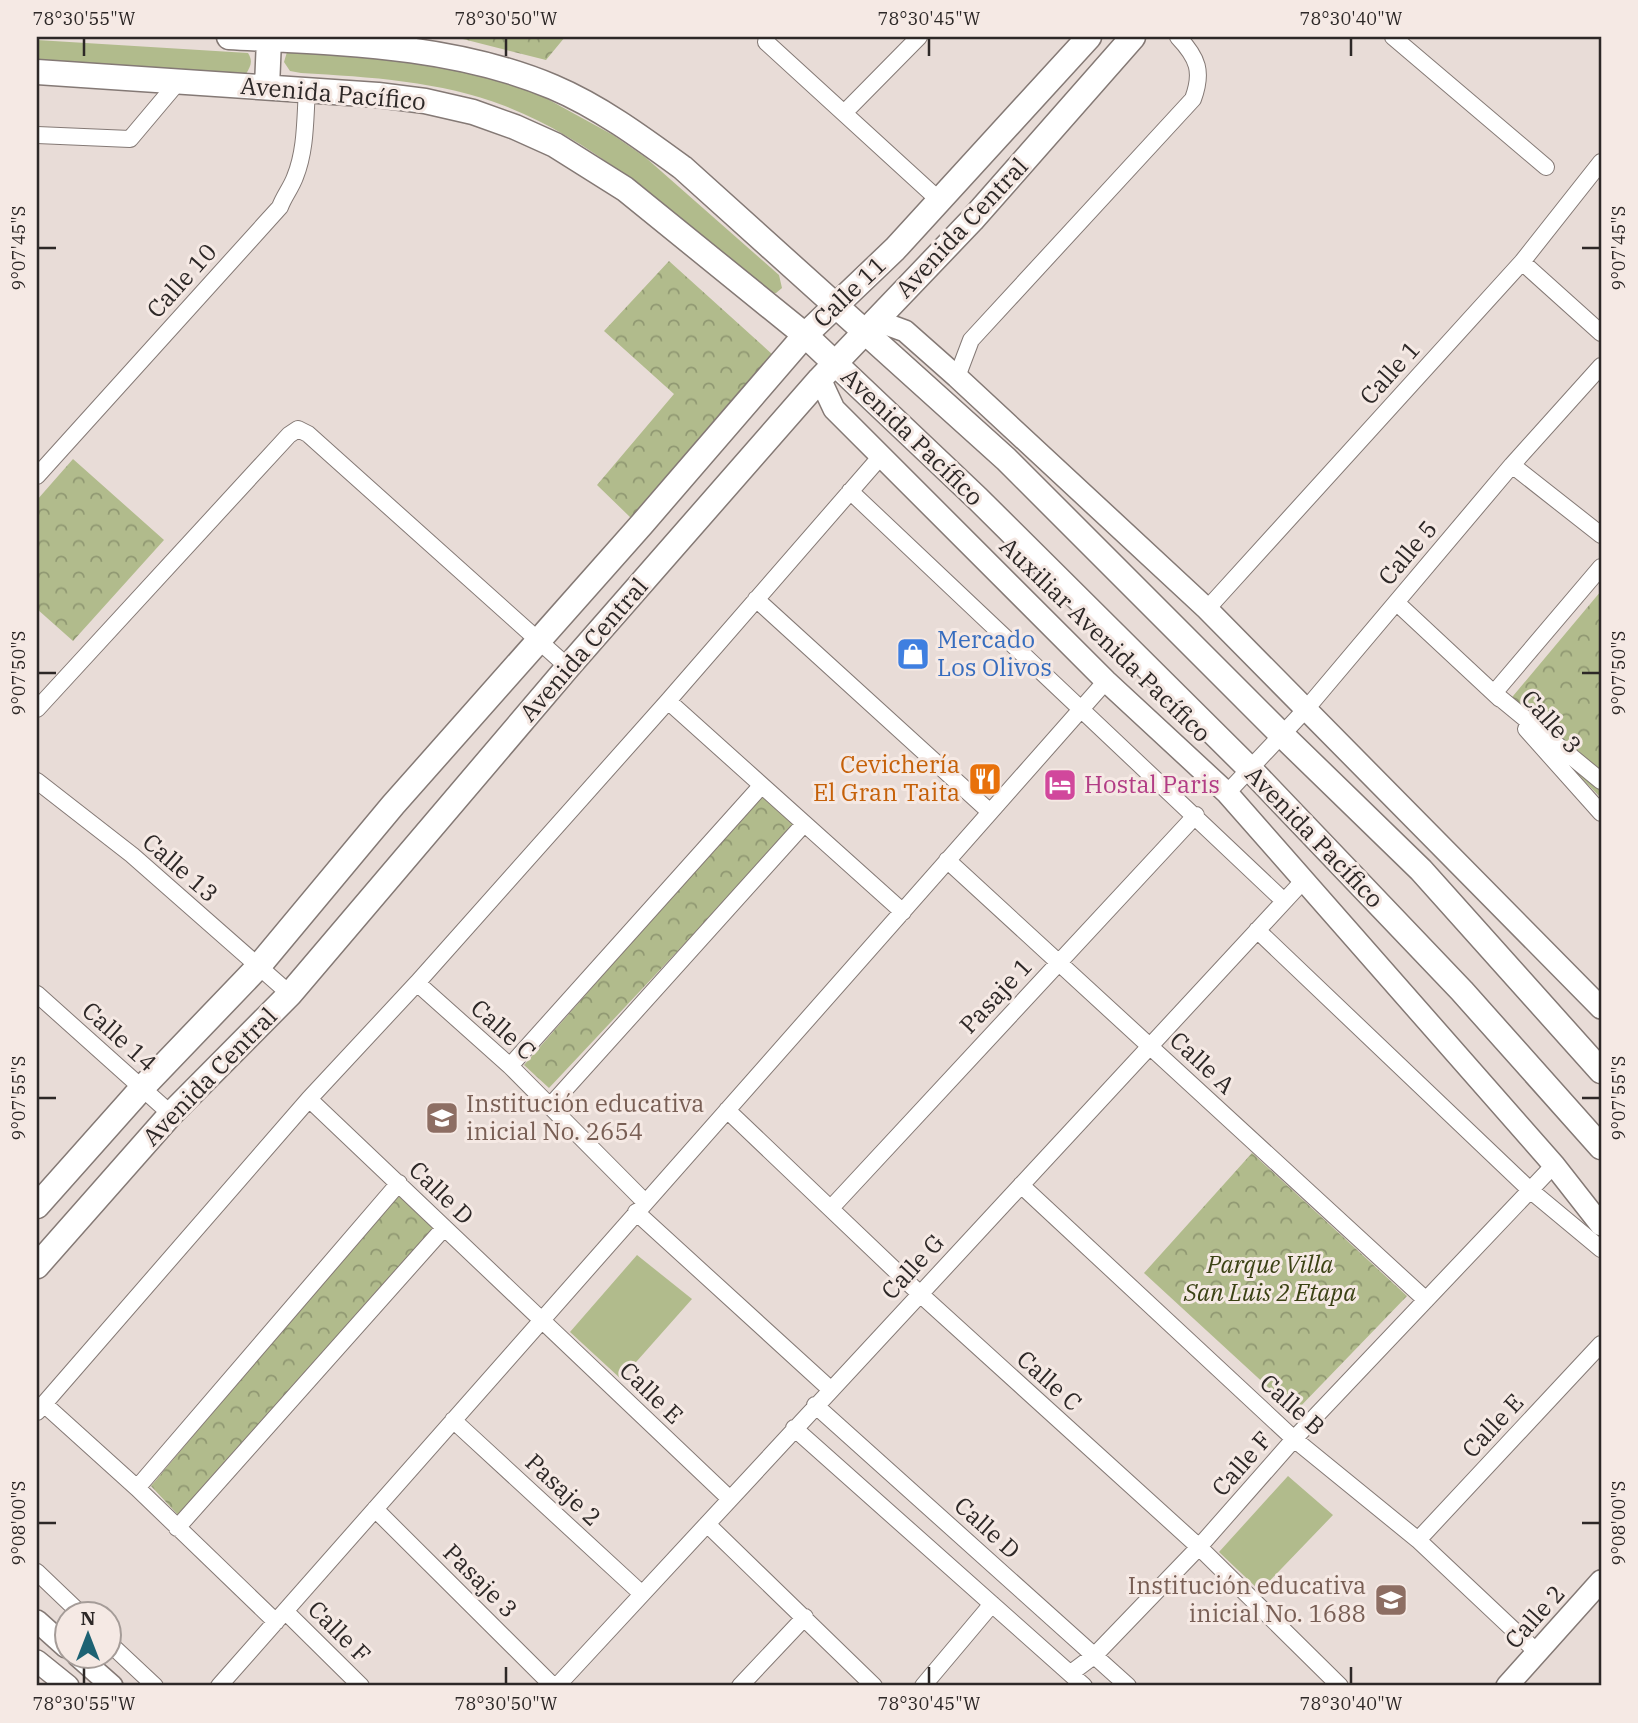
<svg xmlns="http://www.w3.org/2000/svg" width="1638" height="1723" font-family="'IBM Plex Serif',serif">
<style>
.green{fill:#b1bb8c}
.park{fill:url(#park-crowns)}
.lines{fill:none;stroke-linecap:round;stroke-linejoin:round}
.minor-casing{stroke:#847975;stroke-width:18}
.secondary-casing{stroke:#847975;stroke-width:24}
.primary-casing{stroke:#847975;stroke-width:27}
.minor{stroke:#fff;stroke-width:16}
.secondary{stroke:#fff;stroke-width:21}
.primary{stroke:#fff;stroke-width:24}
.ticks{fill:none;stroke:#2d2827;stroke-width:2.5}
.labels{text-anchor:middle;stroke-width:6;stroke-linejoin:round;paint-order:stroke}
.street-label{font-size:24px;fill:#2d2827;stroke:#f5e9e4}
.shop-label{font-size:24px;fill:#366cbe;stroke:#f5e9e4;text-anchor:start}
.food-label{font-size:24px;fill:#c56008;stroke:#f5e9e4;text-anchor:end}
.hotel-label{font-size:24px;fill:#b23c85;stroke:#f5e9e4;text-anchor:start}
.education-label{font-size:24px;fill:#785e54;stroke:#f5e9e4;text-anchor:start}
.park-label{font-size:24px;font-style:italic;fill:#3a4113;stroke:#f5e9e4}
.neatline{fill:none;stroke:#2d2827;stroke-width:2.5}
.ticks-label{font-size:18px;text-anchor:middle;fill:#2d2827}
</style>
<defs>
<pattern id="park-crowns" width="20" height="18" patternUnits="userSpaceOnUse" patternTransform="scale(1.75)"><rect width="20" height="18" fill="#b1bb8c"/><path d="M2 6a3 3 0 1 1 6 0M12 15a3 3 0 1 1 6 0" fill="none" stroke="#909872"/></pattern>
</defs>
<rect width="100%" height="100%" fill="#e8dcd7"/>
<path class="green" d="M37,40L248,53C253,61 251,66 246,74L37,60Z
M297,49L446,65L531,90L613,135L645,157L779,275L782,288L776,293H767C683,224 607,146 505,106C440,81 370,77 301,73L290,71L284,62L287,52Z
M637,1255L692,1299L621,1379L570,1332Z
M1288,1476L1333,1515L1260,1591L1219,1552Z"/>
<path class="park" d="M455,37H565L546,60Z
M669,261L773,355L631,518L597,485L674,394L604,331Z
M73,459L164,540L73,641L37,609V500Z
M1601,591V798L1508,702Z
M761,795L795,826L549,1088L524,1065Z
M1252,1153L1407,1296L1295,1412L1144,1273Z
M398,1192L435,1229L179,1516L151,1486Z"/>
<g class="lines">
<defs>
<path id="minor" d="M1393,37L1546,167
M766,42L940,201
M844,113L919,37
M37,135L130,139L178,82
M1522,262L1601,333
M957,377L971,340L1193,99C1203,72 1198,58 1178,37
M1512,465L1601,535
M37,476L280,207C284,196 291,188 295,177C306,150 305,119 307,90
M850,491L1284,901
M1601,567L1494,693L1601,781
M756,599L990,812
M1397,603L1500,699
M1207,609L1522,262L1601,162
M668,701L903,912
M37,709L289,435L298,429L308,434L568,667
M1526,729L1601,813
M37,781L132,855L290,994
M1227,793L1307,708L1512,465L1601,366
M947,860L1426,1300
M1257,930L1530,1190L1601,1249
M417,983L510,1066L645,1202
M37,994L171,1114
M510,1066L761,786
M309,1099L730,1499
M550,1106L804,824
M727,1110L919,1293L1199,1547L1340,1686
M1021,1185L1294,1439L1418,1540L1538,1653
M831,1208L1196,815
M636,1212L830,1389
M44,1404L137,1488L276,1622
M815,1405L1128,1686
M37,1412L309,1099L417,983L668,701L882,455
M453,1420L642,1594
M794,1428L1084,1686
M137,1488L399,1183
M375,1509L553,1686
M707,1524L874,1686
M177,1528L444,1228
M1418,1540L1601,1344
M37,1572L81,1614
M285,1611L361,1686
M108,1642L155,1686
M1071,1673L1095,1655L1199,1547L1294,1439L1554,1165
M219,1686L1106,681
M557,1686L1304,880
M740,1686L805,1617
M923,1686L992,1604"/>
<path id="secondary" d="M875,320L905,331L957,377L1207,609L1601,1008
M820,379L834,409L1106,681L1227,793L1554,1165L1601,1225
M37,1621L66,1647
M78,1656L112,1686
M37,1661L68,1686
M1507,1686L1601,1581"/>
<path id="primary" d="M229,37C338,43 451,44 553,87C600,107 642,138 683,168L1006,459L1281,734L1421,870L1601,1071
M37,72L378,95L425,101L473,112L515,127L555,145L625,189L805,335L978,499L1250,769L1462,991L1601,1147
M267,87L269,39
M37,1206L142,1088L258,967L393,805L642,524L805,335L895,249L1089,37
M37,1266L171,1114L290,994L568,667L820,379L972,220L1133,37"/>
</defs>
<use href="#minor" class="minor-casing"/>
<use href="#secondary" class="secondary-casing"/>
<use href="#primary" class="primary-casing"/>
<use href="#minor" class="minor"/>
<use href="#secondary" class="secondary"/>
<use href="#primary" class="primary"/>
</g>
<path class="ticks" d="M84,38V56M506,38V56M929,38V56M1351,38V56M38,248H56M1582,248H1600M38,673H56M1582,673H1600M38,1098H56M1582,1098H1600M38,1523H56M1582,1523H1600M84,1667V1684M506,1667V1684M929,1667V1684M1351,1667V1684"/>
<defs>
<symbol id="shop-square" viewBox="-11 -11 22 22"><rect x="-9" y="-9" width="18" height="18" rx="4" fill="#3f7fe0" stroke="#f5e9e4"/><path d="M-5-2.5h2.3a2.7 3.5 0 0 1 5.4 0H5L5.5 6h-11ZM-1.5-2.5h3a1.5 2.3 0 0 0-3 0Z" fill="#fff"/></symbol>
<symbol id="restaurant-square" viewBox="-11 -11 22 22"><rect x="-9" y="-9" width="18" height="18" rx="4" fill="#e8710a" stroke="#f5e9e4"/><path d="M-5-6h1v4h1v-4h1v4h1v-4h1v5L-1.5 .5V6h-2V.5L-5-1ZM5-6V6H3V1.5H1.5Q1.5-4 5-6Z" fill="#fff"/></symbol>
<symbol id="hotel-square" viewBox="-11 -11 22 22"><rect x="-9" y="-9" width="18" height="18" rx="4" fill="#d1479c" stroke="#f5e9e4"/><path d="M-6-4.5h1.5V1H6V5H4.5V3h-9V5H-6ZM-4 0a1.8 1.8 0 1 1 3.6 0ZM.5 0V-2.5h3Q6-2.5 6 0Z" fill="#fff"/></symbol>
<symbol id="school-square" viewBox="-11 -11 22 22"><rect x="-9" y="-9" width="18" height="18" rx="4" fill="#8d6e63" stroke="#f5e9e4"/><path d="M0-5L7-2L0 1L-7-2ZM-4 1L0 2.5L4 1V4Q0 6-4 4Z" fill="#fff"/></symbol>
</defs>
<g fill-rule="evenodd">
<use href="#shop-square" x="894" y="635" width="38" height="38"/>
<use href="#restaurant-square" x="966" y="760" width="38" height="38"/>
<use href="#hotel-square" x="1041" y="766" width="38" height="38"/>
<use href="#school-square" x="423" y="1099" width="38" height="38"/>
<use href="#school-square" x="1372" y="1581" width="38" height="38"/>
</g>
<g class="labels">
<g class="street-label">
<text transform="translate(333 94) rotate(5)" y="8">Avenida Pacífico</text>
<text transform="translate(962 228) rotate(-47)" y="8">Avenida Central</text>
<text transform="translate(182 281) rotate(-48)" y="8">Calle 10</text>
<text transform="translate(850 292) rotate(-44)" y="8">Calle 11</text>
<text transform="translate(1390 373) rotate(-48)" y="8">Calle 1</text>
<text transform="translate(912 437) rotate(44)" y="8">Avenida Pacífico</text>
<text transform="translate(1408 553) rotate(-50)" y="8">Calle 5</text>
<text transform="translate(1105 640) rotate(44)" y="8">Auxiliar Avenida Pacífico</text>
<text transform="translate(584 650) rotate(-49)" y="8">Avenida Central</text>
<text transform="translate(1551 722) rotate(48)" y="8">Calle 3</text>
<text transform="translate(1314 837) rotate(46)" y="8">Avenida Pacífico</text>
<text transform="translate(180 868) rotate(41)" y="8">Calle 13</text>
<text transform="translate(996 996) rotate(-47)" y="8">Pasaje 1</text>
<text transform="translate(503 1030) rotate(42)" y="8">Calle C</text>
<text transform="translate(119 1037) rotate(42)" y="8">Calle 14</text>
<text transform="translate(1202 1063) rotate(43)" y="8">Calle A</text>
<text transform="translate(210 1077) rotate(-46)" y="8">Avenida Central</text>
<text transform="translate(441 1193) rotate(44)" y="8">Calle D</text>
<text transform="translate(913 1267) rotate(-47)" y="8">Calle G</text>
<text transform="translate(1049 1381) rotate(42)" y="8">Calle C</text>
<text transform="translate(651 1393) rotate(44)" y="8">Calle E</text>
<text transform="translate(1292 1405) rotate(42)" y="8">Calle B</text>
<text transform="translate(1493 1426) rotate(-47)" y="8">Calle E</text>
<text transform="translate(1242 1464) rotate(-49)" y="8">Calle F</text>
<text transform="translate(563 1490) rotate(43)" y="8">Pasaje 2</text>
<text transform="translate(987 1528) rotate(42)" y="8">Calle D</text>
<text transform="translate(480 1581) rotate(45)" y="8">Pasaje 3</text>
<text transform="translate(1535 1617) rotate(-48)" y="8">Calle 2</text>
<text transform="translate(339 1632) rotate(45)" y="8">Calle F</text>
</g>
<g class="shop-label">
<text x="937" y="648">Mercado<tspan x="937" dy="28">Los Olivos</tspan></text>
</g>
<g class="food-label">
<text x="960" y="773">Cevichería<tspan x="960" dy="28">El Gran Taita</tspan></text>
</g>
<g class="hotel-label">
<text x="1084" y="793">Hostal Paris</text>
</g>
<g class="education-label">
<text x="466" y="1112">Institución educativa<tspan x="466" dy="28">inicial No. 2654</tspan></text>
<text x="1366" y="1594" text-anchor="end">Institución educativa<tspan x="1366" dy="28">inicial No. 1688</tspan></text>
</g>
<g class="park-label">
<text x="1270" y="1273">Parque Villa<tspan x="1270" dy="28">San Luis 2 Etapa</tspan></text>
</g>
</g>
<rect width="1638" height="1723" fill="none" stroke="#f5e9e4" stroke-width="77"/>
<g transform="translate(88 1635)"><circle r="33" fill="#f5e9e4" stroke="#a59c98" stroke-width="2"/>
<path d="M0-5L12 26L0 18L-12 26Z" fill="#1d6273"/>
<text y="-10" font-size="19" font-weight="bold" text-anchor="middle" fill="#2d2827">N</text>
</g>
<rect x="38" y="38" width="1562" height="1646" class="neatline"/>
<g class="ticks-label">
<text x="84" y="25">78°30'55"W</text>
<text x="506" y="25">78°30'50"W</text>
<text x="929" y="25">78°30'45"W</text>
<text x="1351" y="25">78°30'40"W</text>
<text transform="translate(19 248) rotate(-90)" y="6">9°07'45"S</text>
<text transform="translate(1619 248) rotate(-90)" y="6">9°07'45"S</text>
<text transform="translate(19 673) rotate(-90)" y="6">9°07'50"S</text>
<text transform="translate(1619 673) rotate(-90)" y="6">9°07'50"S</text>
<text transform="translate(19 1098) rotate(-90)" y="6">9°07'55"S</text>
<text transform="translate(1619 1098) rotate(-90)" y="6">9°07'55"S</text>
<text transform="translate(19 1523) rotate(-90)" y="6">9°08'00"S</text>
<text transform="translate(1619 1523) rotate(-90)" y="6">9°08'00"S</text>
<text x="84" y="1710">78°30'55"W</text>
<text x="506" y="1710">78°30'50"W</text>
<text x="929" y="1710">78°30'45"W</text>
<text x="1351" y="1710">78°30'40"W</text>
</g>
</svg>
